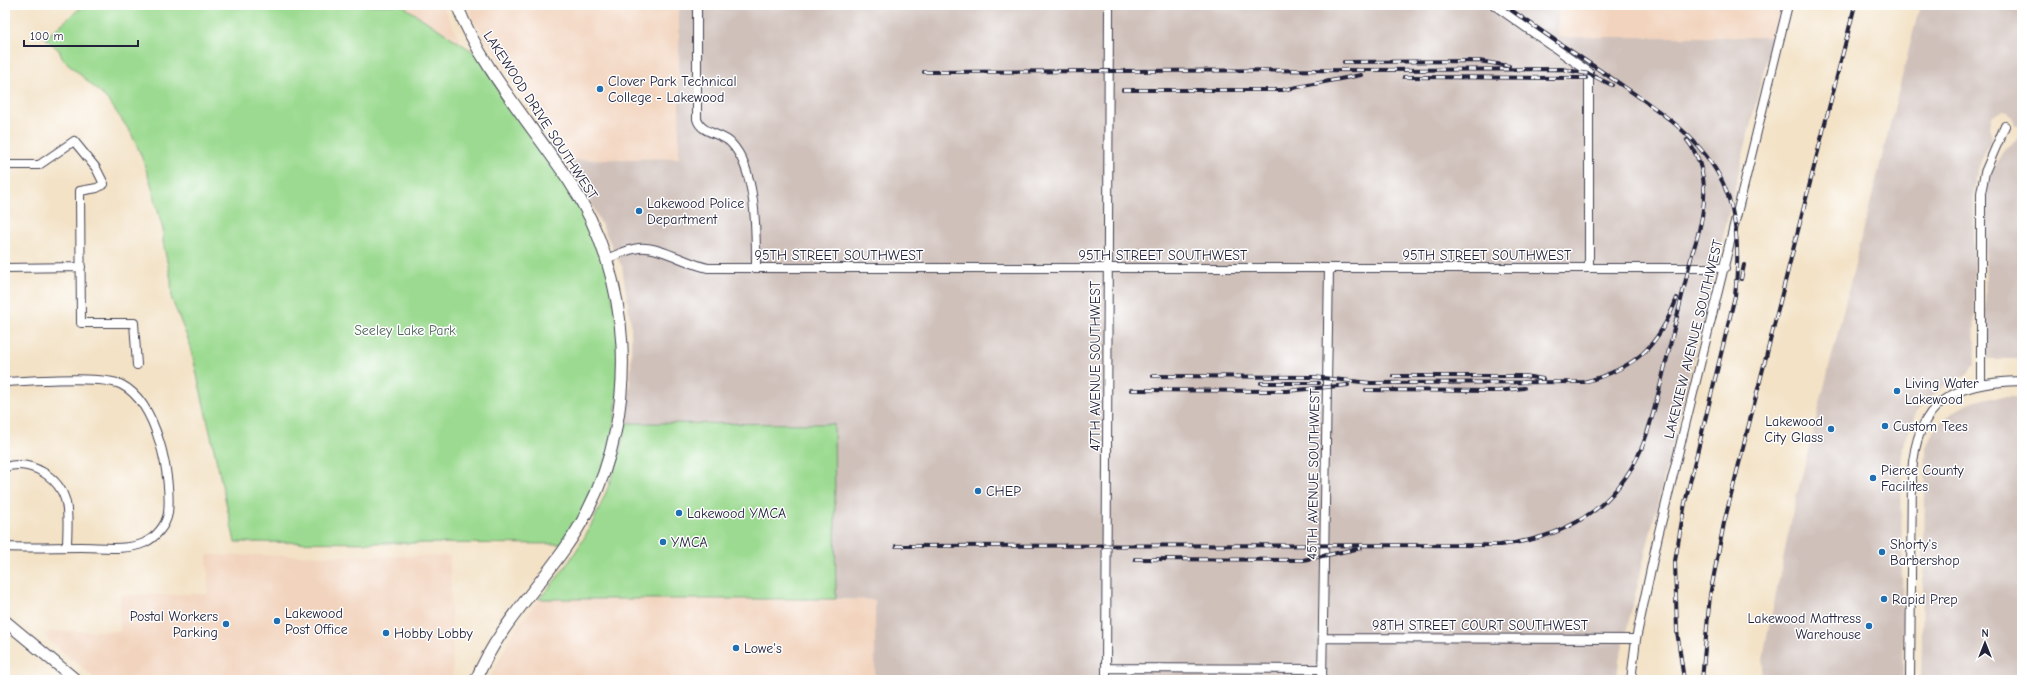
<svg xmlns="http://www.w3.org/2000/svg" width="2027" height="685" font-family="'Comic Neue',sans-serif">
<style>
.built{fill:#f2d4be}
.industrial{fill:#cfc0ba}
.green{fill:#9bda90;stroke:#5e7e66}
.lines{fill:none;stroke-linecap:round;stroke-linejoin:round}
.minor-casing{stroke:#413f50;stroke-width:10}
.major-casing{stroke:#413f50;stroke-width:13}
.minor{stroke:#fff;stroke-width:8}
.major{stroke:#fff;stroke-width:11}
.rail-casing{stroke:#22223b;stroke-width:4}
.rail{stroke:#fff;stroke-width:2.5;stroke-dasharray:8;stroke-linecap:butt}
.poi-dot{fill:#1f6fb2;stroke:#fff;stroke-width:1.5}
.labels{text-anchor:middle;stroke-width:3;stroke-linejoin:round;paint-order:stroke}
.poi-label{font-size:14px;fill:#22223b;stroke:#fff;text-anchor:start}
.street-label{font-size:14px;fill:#22223b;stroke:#fff}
.park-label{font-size:14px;fill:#4c6259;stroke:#fff}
</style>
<rect width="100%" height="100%" fill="#fff"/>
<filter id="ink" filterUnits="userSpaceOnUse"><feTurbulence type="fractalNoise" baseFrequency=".025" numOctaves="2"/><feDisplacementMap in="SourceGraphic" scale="8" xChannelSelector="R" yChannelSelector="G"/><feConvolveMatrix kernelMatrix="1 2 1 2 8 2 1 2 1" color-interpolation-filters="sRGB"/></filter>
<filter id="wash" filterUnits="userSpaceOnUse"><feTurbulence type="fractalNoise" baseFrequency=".012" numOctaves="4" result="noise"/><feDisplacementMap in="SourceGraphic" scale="16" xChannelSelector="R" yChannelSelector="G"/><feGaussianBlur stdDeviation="0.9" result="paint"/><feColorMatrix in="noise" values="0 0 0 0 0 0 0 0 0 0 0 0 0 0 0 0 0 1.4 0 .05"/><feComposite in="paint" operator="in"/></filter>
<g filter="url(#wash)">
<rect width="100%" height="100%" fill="#f3e2c6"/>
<path class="built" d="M401,5H442L462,44Z
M468,5H679V158L570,160L472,19Z
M1558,5H1780L1772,37H1558Z
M207,555L450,556L453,677L445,678L444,680H97L44,636L49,631H120V595L208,594Z
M539,599L875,600V680H489L512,634Z"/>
<path class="industrial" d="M679,5H1558V37H1772L1619,661L1617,680H875V600L836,599L834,424L626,423L631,370V324L622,267L570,160L679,158Z
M1920,5H2022V126L2016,125L2013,116L2008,112L2002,111L1993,115L1989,126L1992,138L1983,156L1975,179L1974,192L1975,366H1972L1968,374L1950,382L1928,398L1916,413L1904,441L1901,461L1903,680H1760L1765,647L1793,511Z
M2022,135V359H1985L1986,184L2004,149Z
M1992,397H2022V680H1921L1926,447L1935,428L1952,412L1975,401Z"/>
<path class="green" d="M84,5H405L406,8L483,58L570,183L606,259L622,352L612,446L569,544L235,542L190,344L172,300L171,280L163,242V230L151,184L141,155L131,133L108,100L62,58L59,50L45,38Z
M626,423L834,424L836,599H539C585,549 613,491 626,423Z"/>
</g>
<g filter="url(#ink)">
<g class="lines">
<defs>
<path id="minor" d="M697,5V119C701,134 722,133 731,143C757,170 756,233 756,268
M1494,5L1589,72V268
M5,165H39L74,141L96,168L104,184L97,188L80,191L81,323H134L137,365
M606,259C617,255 628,249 639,248C660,246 687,264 708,268H1725
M5,268L81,267
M5,382C30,381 103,375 122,385C157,403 172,477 168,513C166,526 155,538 144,543C125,551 101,547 81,547C56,547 30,548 5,547
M1981,383V193L1985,172L2005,126
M5,467C31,459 60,477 66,503C69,517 67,533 67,547
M1324,638L1636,639
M1106,668L1322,669
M1106,680L1109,5
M1322,680L1329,268
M1631,680L1636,639L1658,536L1788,5
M1910,680L1912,474C1916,401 1954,382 2022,381"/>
<path id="major" d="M457,5C481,68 532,125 569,181C633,277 640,410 587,512C556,573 502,616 476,680
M5,621L76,680"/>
</defs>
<use href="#minor" class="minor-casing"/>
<use href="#major" class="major-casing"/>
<use href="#minor" class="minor"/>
<use href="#major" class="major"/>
<defs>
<path id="rail" d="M1504,5C1538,29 1572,52 1607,75C1650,105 1699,133 1723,183C1739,219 1739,258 1735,296L1685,503L1675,561L1677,631L1684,680
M1344,62L1479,61L1509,66
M924,72L1562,69L1589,74L1612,85
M1404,77L1586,78
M1123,90H1282L1361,75
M1687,140C1713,174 1705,216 1692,254
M1741,279L1744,265
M1153,376L1313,377L1371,383L1584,382C1636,368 1658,347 1677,298
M1393,376H1524L1543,379
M1261,383H1319
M1131,390L1287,391L1348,385
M1366,390L1497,391L1524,388
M896,546L1500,545C1564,538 1616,509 1642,447C1653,420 1659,390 1666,362C1675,325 1684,287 1693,250
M1135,559L1303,560L1361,548
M1702,680L1710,595L1724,523L1855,5"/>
</defs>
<use href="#rail" class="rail-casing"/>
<use href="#rail" class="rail"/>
</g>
</g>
<g class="poi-dot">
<circle cx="600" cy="89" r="4"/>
<circle cx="639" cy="211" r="4"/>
<circle cx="1897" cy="391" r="4"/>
<circle cx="1885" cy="426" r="4"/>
<circle cx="1831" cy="429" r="4"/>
<circle cx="1873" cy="478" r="4"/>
<circle cx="978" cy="491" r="4"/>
<circle cx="679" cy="513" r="4"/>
<circle cx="663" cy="542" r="4"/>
<circle cx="1882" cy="552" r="4"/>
<circle cx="1884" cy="599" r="4"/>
<circle cx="277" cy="621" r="4"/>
<circle cx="226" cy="624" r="4"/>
<circle cx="1869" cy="626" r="4"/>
<circle cx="386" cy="633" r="4"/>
<circle cx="736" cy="648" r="4"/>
</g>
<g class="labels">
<g class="poi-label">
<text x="608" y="86">Clover Park Technical<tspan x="608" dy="16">College - Lakewood</tspan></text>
<text x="647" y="208">Lakewood Police<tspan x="647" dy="16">Department</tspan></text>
<text x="1905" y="388">Living Water<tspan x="1905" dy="16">Lakewood</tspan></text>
<text x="1823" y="426" text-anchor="end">Lakewood<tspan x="1823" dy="16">City Glass</tspan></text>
<text x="1893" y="431">Custom Tees</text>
<text x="1881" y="475">Pierce County<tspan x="1881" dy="16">Facilites</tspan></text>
<text x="986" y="496">CHEP</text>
<text x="687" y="518">Lakewood YMCA</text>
<text x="671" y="547">YMCA</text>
<text x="1890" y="549">Shorty's<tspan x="1890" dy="16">Barbershop</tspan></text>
<text x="1892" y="604">Rapid Prep</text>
<text x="285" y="618">Lakewood<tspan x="285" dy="16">Post Office</tspan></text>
<text x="218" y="621" text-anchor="end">Postal Workers<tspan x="218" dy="16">Parking</tspan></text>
<text x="1861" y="623" text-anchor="end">Lakewood Mattress<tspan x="1861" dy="16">Warehouse</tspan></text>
<text x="394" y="638">Hobby Lobby</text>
<text x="744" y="653">Lowe's</text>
</g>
<g class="street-label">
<text transform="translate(541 115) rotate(57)" y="5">LAKEWOOD DRIVE SOUTHWEST</text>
<text x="839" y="260">95TH STREET SOUTHWEST</text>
<text x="1163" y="260">95TH STREET SOUTHWEST</text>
<text x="1487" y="260">95TH STREET SOUTHWEST</text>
<text transform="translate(1693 339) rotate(-76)" y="5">LAKEVIEW AVENUE SOUTHWEST</text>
<text transform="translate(1095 366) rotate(-90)" y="5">47TH AVENUE SOUTHWEST</text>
<text transform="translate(1313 474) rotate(-89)" y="5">45TH AVENUE SOUTHWEST</text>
<text x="1480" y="630">98TH STREET COURT SOUTHWEST</text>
</g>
<g class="park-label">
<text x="405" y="335">Seeley Lake Park</text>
</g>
</g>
<rect width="2027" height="685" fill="none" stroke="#fff" stroke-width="20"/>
<g transform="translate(1985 643)" stroke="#ffffff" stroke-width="3" paint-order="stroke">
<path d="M0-3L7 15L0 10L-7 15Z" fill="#22223b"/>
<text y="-6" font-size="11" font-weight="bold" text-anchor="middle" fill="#22223b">N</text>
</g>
<path d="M24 40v6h114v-6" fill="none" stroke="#22223b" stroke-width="2"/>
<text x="30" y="40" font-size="12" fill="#22223b" stroke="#ffffff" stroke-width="3" paint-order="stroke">100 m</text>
</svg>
